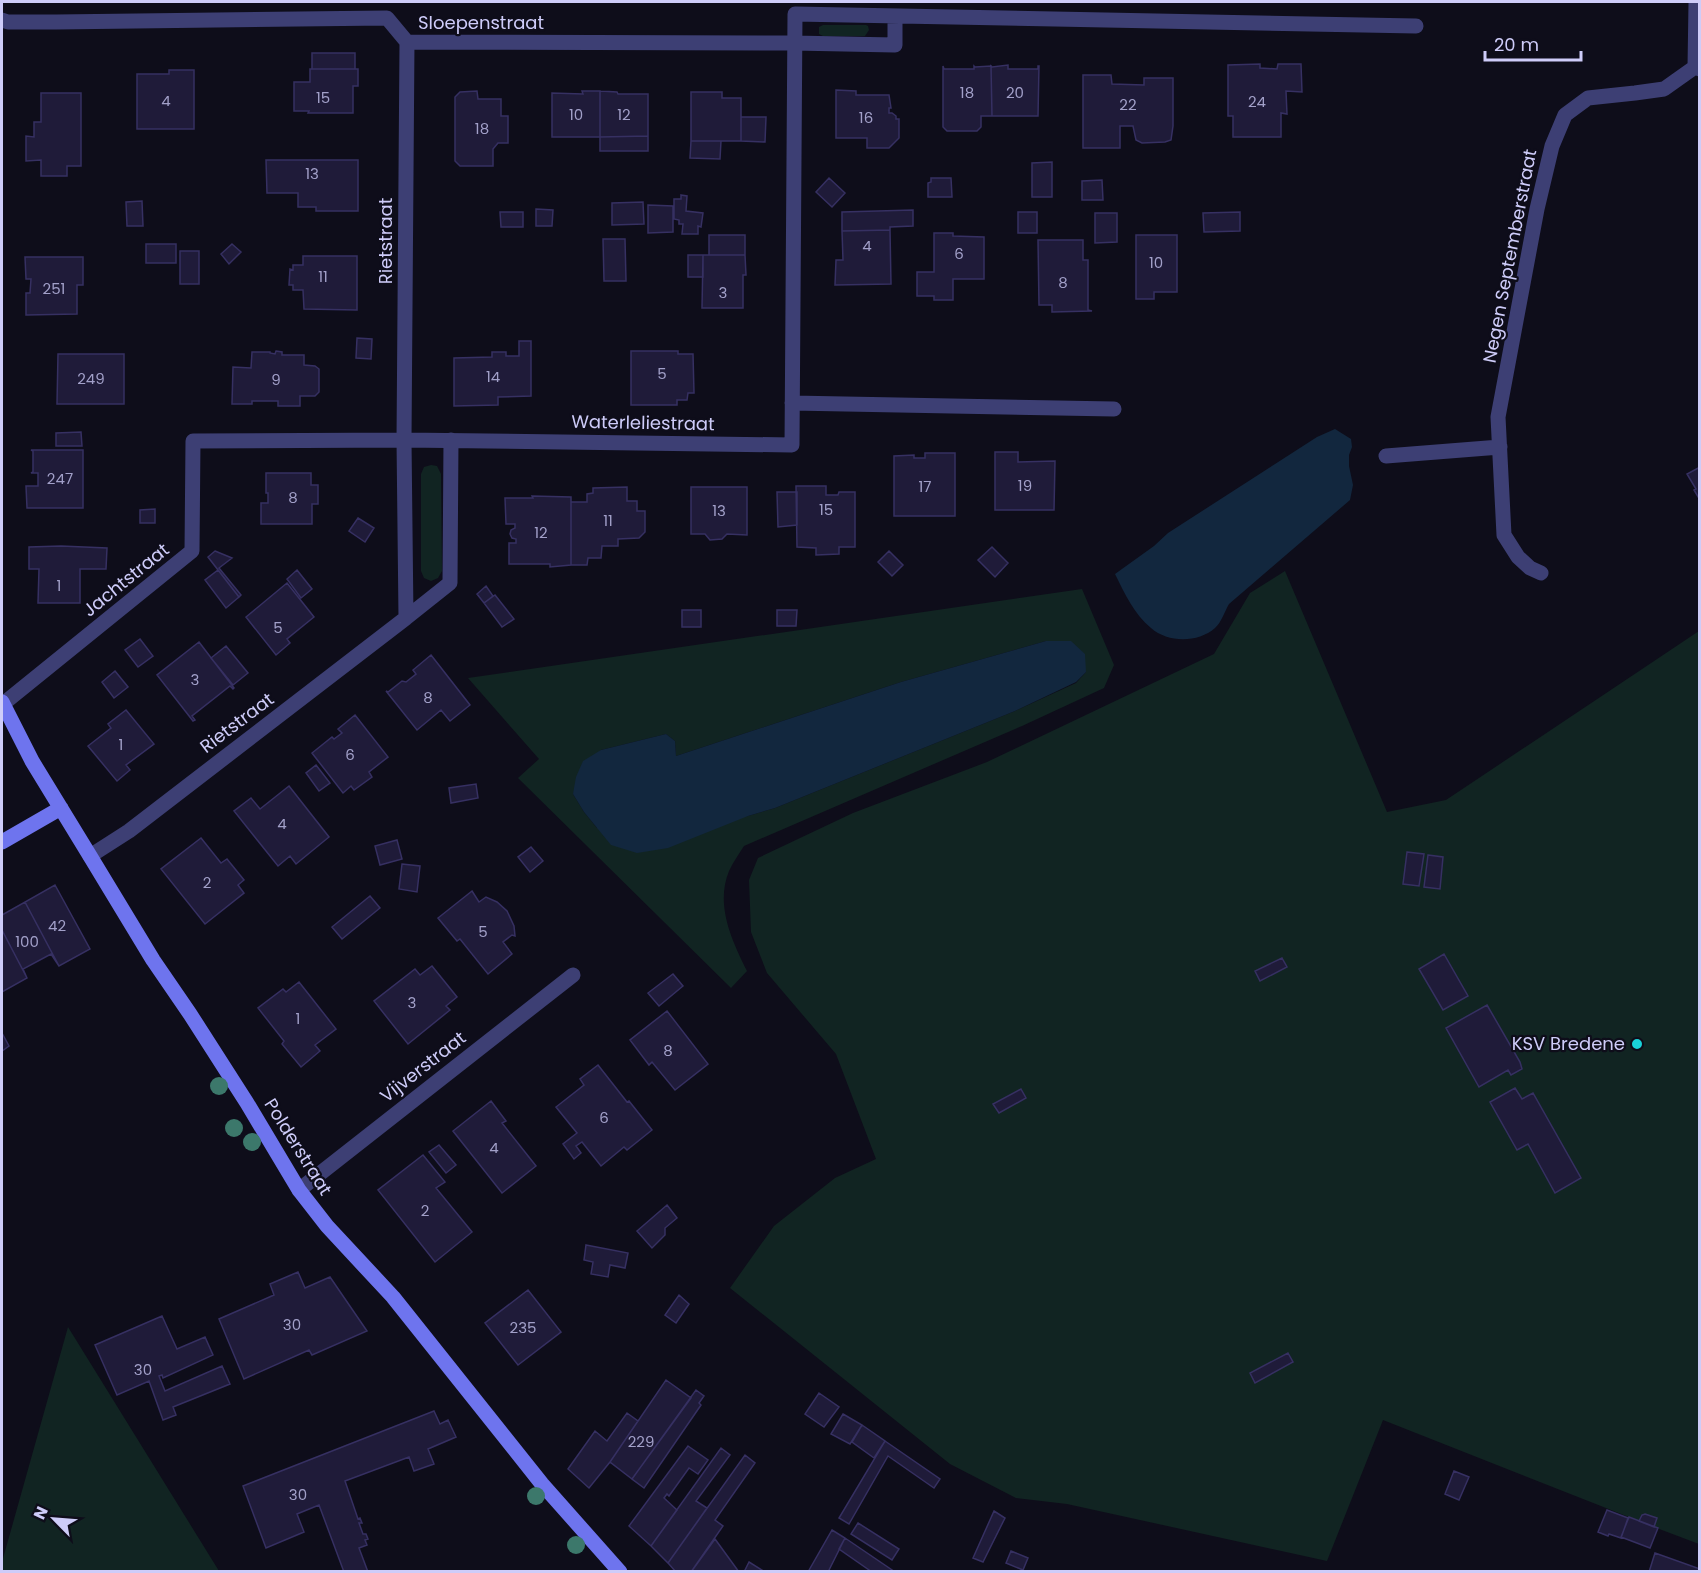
<svg xmlns="http://www.w3.org/2000/svg" width="1701" height="1573" font-family="Poppins,sans-serif">
<style>
.green{fill:#112422;fill-rule:evenodd}
.water{fill:#12273e}
.building{fill:#1f1b39;stroke:#363062;stroke-width:1.5}
.lines{fill:none;stroke-linecap:round;stroke-linejoin:round}
.street{stroke:#3d3f74;stroke-width:15}
.secondary{stroke:#6e74ee;stroke-width:15}
.tree{fill:#3c786b}
.poi-dot{fill:#19d2d8;stroke:#0e0d1a;stroke-width:2}
.labels{text-anchor:middle;stroke-width:4.5;stroke-linejoin:round;paint-order:stroke}
.number-label{font-size:15px;fill:#a2a0c9}
.street-label{font-size:18px;fill:#ceccf9;stroke:#0e0d1a}
.poi-label{font-size:18px;fill:#ceccf9;stroke:#0e0d1a;text-anchor:end}
</style>
<rect width="100%" height="100%" fill="#0e0d1a"/>
<path class="green" d="M823,25H866L868,26L869,30L865,36H823L819,34V27Z
M431,465L437,466L441,474L442,571L438,578L431,581L424,578L421,571V474L424,467Z
M1285,571L1387,812L1446,800L1699,631V1544L1654,1527L1657,1518L1645,1514L1642,1515L1639,1521L1383,1420L1327,1561L1067,1504L1016,1498L950,1464L730,1288L774,1226L835,1178L876,1159L836,1054L767,973L751,932L749,880L758,858L853,813L987,762L1214,654L1250,593Z
M1082,589L1114,665L1104,688L1022,726L744,846C739,854 733,862 729,871C715,905 732,941 747,971L731,988L518,778L539,759L468,678ZM1046,641L1086,672L1076,683L1015,711L775,808L748,816L597,828L584,812L573,794L601,750L666,734L675,741L676,756L901,682Z
M68,1327L219,1571H2V1562Z"/>
<path class="water" d="M1335,429L1351,439L1352,447L1349,455V466L1353,485L1350,500L1229,604C1225,611 1221,623 1215,628C1198,643 1168,643 1151,628C1134,614 1125,594 1115,574L1154,546L1168,533L1317,437Z
M1046,641H1071L1085,654L1086,672L1076,682L1015,711L775,808L748,816L668,848L637,853L611,845L584,812L573,794L576,777L583,761L601,750L666,734L675,741L676,756L901,682Z"/>
<path class="building" d="M312,53H355V69H312Z
M1260,64V68L1277,69L1278,64H1301L1302,92L1286,91L1287,114L1281,113V137H1233V116H1228V65Z
M1008,65V69H1038V66H1039L1038,116H992L991,66L992,67Z
M943,66L944,69H974V66L975,67L991,66L992,116H981V127L977,131H947L943,127Z
M310,69H358V86H353V113H308L309,111H294V82H310Z
M169,70H194V129H137V74H169Z
M1083,75H1111L1112,84L1144,85V78H1173V126L1171,140L1165,142L1142,143L1136,140L1133,126H1120V148H1083Z
M836,90L856,91V95H889L891,108H889V113H892L896,116V119H899V138L889,148H867V138H836Z
M477,91L478,99H501V116H508V143H498L493,149V166H460L455,161V97L460,92Z
M582,91H600V137H552V93L583,94Z
M600,91L617,92L618,94H648V136L600,137Z
M691,92H722V98H741V141H691Z
M41,93H81V166H67V176H41V160L26,161V136L34,137V122H41Z
M741,117H766L765,142L741,141Z
M648,136V151H600V137Z
M691,141H721L720,159L690,158Z
M266,160H358V211H316V207H298V193H267Z
M1052,162V197H1032V163Z
M829,178L845,193L832,207L816,192Z
M931,178H951L952,197H928V183L931,182Z
M1102,180L1103,200H1082V181Z
M681,195L687,196L686,211L703,213L701,227L698,226V234H682L683,224H679V220L674,219V199H681Z
M142,201L143,226H127L126,202Z
M643,202L644,224L612,225V203Z
M648,205L673,206V232L648,233Z
M536,209L553,210L552,226H536Z
M913,210V226L890,227V230L842,231V212Z
M500,212H523V227H501Z
M1018,212H1037V233H1018Z
M1240,212V231L1204,232L1203,213Z
M1095,213H1117V242L1095,243Z
M890,230L891,284L835,285L836,260H843L842,231Z
M934,233H953V236L984,237V279H953V300H934V296H917V272H934Z
M709,235H745V255H709Z
M1136,235H1177V292H1154V299H1136Z
M603,239H625L626,281H604Z
M1038,240H1083V260H1088V310L1092,311L1052,312V305H1039Z
M146,244H176V263H146Z
M232,244L241,252L229,264L221,254Z
M180,251H199V284H180Z
M688,255H703V277H688Z
M703,255H745L746,275H743V308H702Z
M303,256H357V310L304,309L303,290H293V285H289L290,269L293,270V265H303Z
M25,257H83V285H77V314L26,315V293H30L31,279H26Z
M357,338L372,339L371,359L356,358Z
M519,341H531V396L498,397V405L454,406V358L492,357V352H506V356H519Z
M276,351L282,352V355H304V365L315,366L319,369V392L315,396H300V406H278V401H252V404H232L233,367L251,368L252,352H270V353L275,354Z
M631,351H678V354H693L694,393H688L687,400H677V405H631Z
M58,354H124V404H57Z
M81,432L82,446H56V433Z
M31,450H83V508H27L26,486H38V473H31L33,472V451Z
M995,452H1018V462L1055,461L1054,510H995Z
M925,453H955V516H894V456L914,455V458H925Z
M1700,467V500L1694,490L1696,489L1687,474Z
M266,473H311V485H318V504H312V524H261V503H268V493H266Z
M796,486H826V495H838L839,492H855V547H839V554L816,555V548L797,547Z
M627,487V501H637V511H645V532L639,538L618,539V546H602L601,558H588L587,565H571V502H587V494L593,493V488Z
M691,487H747V535L727,534L722,539L710,540L705,534H691Z
M777,492H797V525L778,527Z
M532,496L571,497V565L550,567V564H509V543H516V539L512,538L510,534L511,530L515,528V524H506L505,498H533Z
M155,509V523H140V510Z
M358,518L374,528L365,542L349,531Z
M61,546L107,548L106,569H80V603H38L39,569H29V547Z
M992,547L1008,563L995,577L978,560Z
M215,551L232,558L219,568L241,595L239,597L208,557Z
M889,551L903,565L892,576L878,562Z
M218,570L239,597L226,608L205,580Z
M297,570L312,589L301,598L287,579Z
M287,583L314,617L287,639L290,643L276,655L246,617Z
M486,586L493,596L484,603L477,594Z
M495,595L514,619L502,627L484,603Z
M682,610H701V627H682Z
M777,610H797L796,626H777Z
M140,639L153,656L138,667L125,650Z
M199,642L234,688L233,689L230,686L192,716L195,720L193,721L157,675Z
M226,646L248,673L233,685L211,658Z
M431,655L470,705L450,721L441,710L417,730L386,691L388,692L402,681L406,682L416,674L413,670Z
M115,671L128,687L114,698L102,682Z
M126,710L154,744L126,765L130,770L117,781L88,746L111,728L108,724Z
M355,715L388,757L369,772L372,777L354,790L351,786L343,793L312,753L332,737L334,739L342,733L338,729Z
M316,765L330,783L319,791L306,773Z
M476,784L478,798L451,803L449,788Z
M289,786L329,837L296,864L290,856L278,866L234,811L251,798L260,809Z
M201,838L221,863L227,859L244,880L238,885L244,893L205,924L161,869Z
M397,840L402,859L380,865L375,846Z
M531,847L543,861L530,872L518,857Z
M1407,852L1424,854L1419,886L1403,884Z
M1428,855L1443,857L1440,889L1424,887Z
M402,864L420,866L417,892L399,889Z
M55,885L90,949L59,966L25,902Z
M472,891L479,902L486,897L497,902L507,911L514,926L515,936L512,935L503,942L512,954L488,974L460,939L457,941L438,918Z
M370,896L380,908L342,939L332,927Z
M25,902L59,966L51,954L23,969L27,978L2,930V915Z
M2,930L27,978L2,992Z
M1444,954L1468,996L1443,1010L1419,969Z
M1282,958L1287,967L1260,981L1255,971Z
M432,966L457,997L446,1006L450,1010L408,1044L374,1001L415,969L420,975Z
M673,974L683,986L659,1006L648,993Z
M299,982L336,1029L315,1045L320,1051L301,1067L282,1044L284,1041L258,1008L283,989L286,992Z
M1487,1005L1520,1062L1522,1069L1511,1075L1508,1070L1479,1087L1446,1028Z
M667,1011L708,1064L675,1090L652,1062L649,1065L630,1040Z
M2,1033L9,1046L2,1051Z
M598,1065L627,1102L629,1101L652,1130L627,1150L624,1147L601,1166L582,1142L576,1146L581,1153L574,1159L563,1144L577,1133L556,1107L584,1085L580,1079Z
M1515,1088L1522,1099L1533,1093L1581,1178L1555,1193L1528,1144L1517,1150L1490,1102Z
M1021,1089L1026,1098L999,1113L993,1104Z
M491,1101L506,1121L502,1123L536,1166L502,1193L453,1131Z
M439,1145L456,1165L446,1173L429,1152Z
M423,1155L445,1182L436,1188L472,1232L435,1262L378,1190Z
M667,1205L677,1218L665,1228V1235L652,1248L637,1231Z
M586,1245L628,1253L625,1268L610,1265L608,1277L591,1274L593,1262L584,1260Z
M298,1272L305,1288L330,1277L367,1331L312,1355L309,1350L244,1379L219,1319L274,1295L270,1284Z
M528,1290L561,1332L518,1365L485,1323Z
M679,1295L689,1304L676,1323L665,1315Z
M162,1316L177,1349L205,1337L213,1355L163,1378L162,1375L159,1376L165,1391L222,1366L230,1384L173,1407L176,1415L163,1420L149,1381L117,1395L95,1345Z
M1288,1353L1293,1362L1255,1383L1250,1373Z
M666,1380L691,1398L632,1479L610,1462Z
M696,1390L704,1396L699,1403L701,1405L644,1488L632,1479Z
M819,1393L839,1407L824,1427L805,1414Z
M434,1411L440,1424L448,1420L456,1437L428,1449L434,1464L414,1471L409,1457L345,1481L358,1519L360,1518L362,1523H359L363,1534H366L368,1539L365,1540L367,1545L359,1548L368,1572H344L319,1505L297,1514L304,1532L266,1548L243,1486Z
M627,1413L638,1421L610,1462L589,1488L568,1469L595,1431L607,1441Z
M843,1414L862,1425L850,1444L831,1434Z
M862,1425L885,1441L874,1458L852,1442Z
M885,1441L940,1479L934,1488L888,1456L849,1524L839,1518Z
M688,1446L708,1460L698,1474L689,1468L669,1496L667,1494L664,1498L677,1510L651,1546L629,1526Z
M721,1448L730,1455L696,1501L707,1508L668,1563L651,1546Z
M745,1455L755,1463L715,1520L723,1526L691,1572H676L668,1563Z
M1454,1471L1469,1477L1459,1500L1445,1494Z
M1607,1510L1628,1518L1621,1538L1609,1534L1608,1536L1598,1532Z
M994,1511L1005,1518L983,1562L973,1558Z
M1645,1514L1657,1518L1654,1527L1639,1521L1642,1515Z
M1629,1517L1658,1528L1650,1548L1621,1537Z
M858,1523L899,1549L892,1560L851,1534Z
M832,1530L845,1538L828,1572H808Z
M845,1538L895,1572H872L839,1549Z
M715,1539L739,1572H691Z
M1011,1551L1028,1558L1023,1570L1006,1563Z
M1655,1553L1700,1569V1572H1649Z
M749,1562L765,1572H744Z"/>
<g class="lines">
<path class="street" d="M2,20L8,22H56L387,18L407,42L793,43L895,45V16
M1695,67L1696,2
M792,403L1114,409
M1386,456L1500,447
M1541,573L1530,568L1518,557L1504,535L1498,417L1537,209L1552,146L1565,115L1588,98L1635,93L1664,89L1695,67L1700,69
M406,618L450,583L451,440
M3,704L192,551L193,441L404,440L792,445L795,14L1416,26
M90,856L129,831L406,618L404,440L407,42
M299,1190L573,975"/>
<path class="secondary" d="M2,702L32,761L90,856L153,960L190,1014L247,1103L299,1190L327,1226L393,1297L542,1484L620,1572
M2,842L61,808"/>
</g>
<g class="tree">
<circle cx="219" cy="1086" r="9"/>
<circle cx="234" cy="1128" r="9"/>
<circle cx="252" cy="1142" r="9"/>
<circle cx="536" cy="1496" r="9"/>
<circle cx="576" cy="1545" r="9"/>
</g>
<circle class="poi-dot" cx="1637" cy="1044" r="6"/>
<g class="labels">
<g class="number-label">
<text x="967" y="98">18</text>
<text x="1015" y="98">20</text>
<text x="323" y="103">15</text>
<text x="166" y="106">4</text>
<text x="1257" y="107">24</text>
<text x="1128" y="110">22</text>
<text x="576" y="120">10</text>
<text x="624" y="120">12</text>
<text x="866" y="123">16</text>
<text x="482" y="134">18</text>
<text x="312" y="179">13</text>
<text x="867" y="251">4</text>
<text x="959" y="259">6</text>
<text x="1156" y="268">10</text>
<text x="323" y="282">11</text>
<text x="1063" y="288">8</text>
<text x="54" y="294">251</text>
<text x="723" y="298">3</text>
<text x="662" y="379">5</text>
<text x="493" y="382">14</text>
<text x="91" y="384">249</text>
<text x="276" y="385">9</text>
<text x="60" y="484">247</text>
<text x="1025" y="491">19</text>
<text x="925" y="492">17</text>
<text x="293" y="503">8</text>
<text x="826" y="515">15</text>
<text x="719" y="516">13</text>
<text x="608" y="526">11</text>
<text x="541" y="538">12</text>
<text x="59" y="591">1</text>
<text x="278" y="633">5</text>
<text x="195" y="685">3</text>
<text x="428" y="703">8</text>
<text x="121" y="750">1</text>
<text x="350" y="760">6</text>
<text x="282" y="829">4</text>
<text x="207" y="888">2</text>
<text x="57" y="931">42</text>
<text x="483" y="937">5</text>
<text x="27" y="947">100</text>
<text x="412" y="1008">3</text>
<text x="298" y="1024">1</text>
<text x="668" y="1056">8</text>
<text x="604" y="1123">6</text>
<text x="494" y="1153">4</text>
<text x="425" y="1216">2</text>
<text x="292" y="1330">30</text>
<text x="523" y="1333">235</text>
<text x="143" y="1375">30</text>
<text x="641" y="1447">229</text>
<text x="298" y="1500">30</text>
</g>
<g class="street-label">
<text x="481" y="29">Sloepenstraat</text>
<text transform="translate(386 241) rotate(-90)" y="6">Rietstraat</text>
<text transform="translate(1510 256) rotate(-79)" y="6">Negen Septemberstraat</text>
<text transform="translate(643 423) rotate(1)" y="6">Waterleliestraat</text>
<text transform="translate(126 580) rotate(-39)" y="6">Jachtstraat</text>
<text transform="translate(237 723) rotate(-37)" y="6">Rietstraat</text>
<text transform="translate(423 1067) rotate(-38)" y="6">Vijverstraat</text>
<text transform="translate(298 1147) rotate(58)" y="6">Polderstraat</text>
</g>
<g class="poi-label">
<text x="1625" y="1050">KSV Bredene</text>
</g>
</g>
<rect width="1701" height="1573" fill="none" stroke="#ceccf9" stroke-width="6"/>
<g transform="translate(54 1519) rotate(295)" stroke="#0e0d1a" stroke-width="4.5" paint-order="stroke">
<path d="M0-4.5L10 22L0 15L-10 22Z" fill="#ceccf9"/>
<text y="-9" font-size="16" font-weight="bold" text-anchor="middle" fill="#ceccf9">N</text>
</g>
<path d="M1485 51v9h96v-9" fill="none" stroke="#ceccf9" stroke-width="3"/>
<text x="1494" y="51" font-size="18" fill="#ceccf9" stroke="#0e0d1a" stroke-width="4.5" paint-order="stroke">20 m</text>
</svg>
